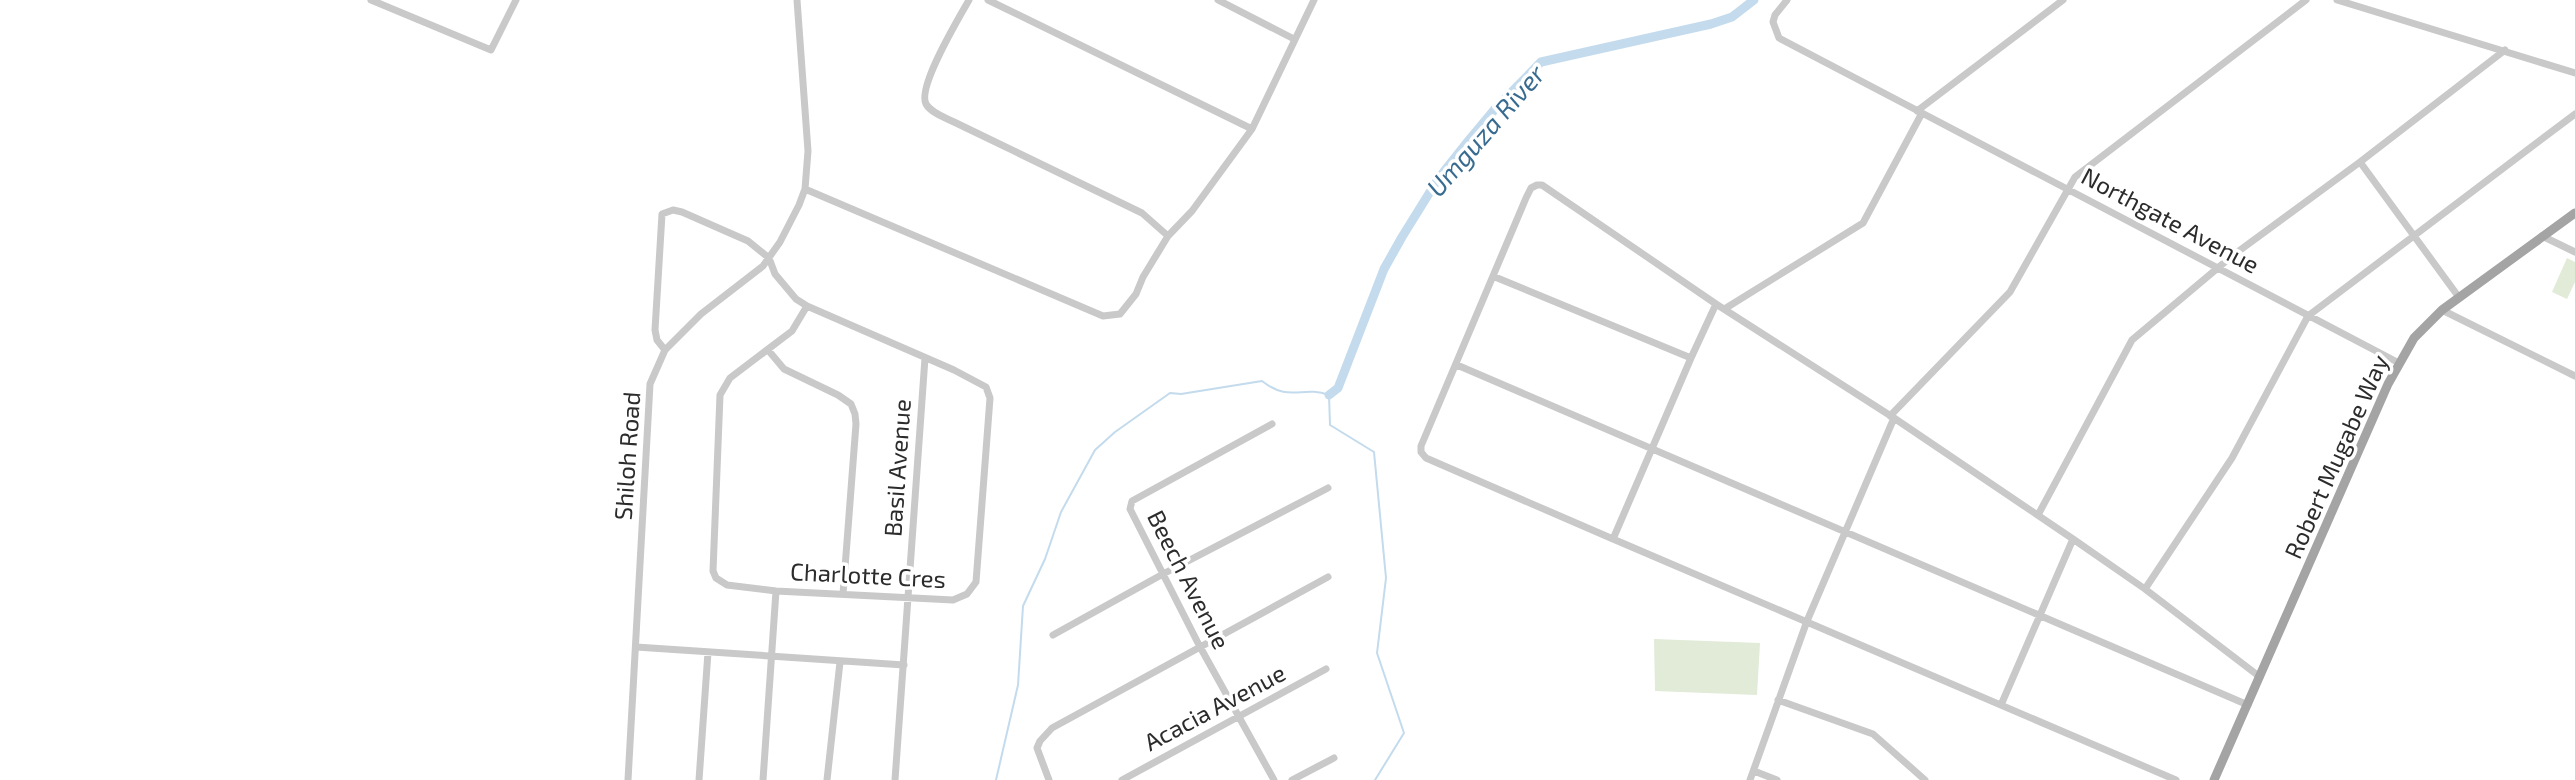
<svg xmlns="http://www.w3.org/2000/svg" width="2575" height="780" font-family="'Exo 2',sans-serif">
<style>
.green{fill:#e1ebd8}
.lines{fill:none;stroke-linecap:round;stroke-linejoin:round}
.stream{stroke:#c3dbec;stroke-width:2}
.river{stroke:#c3dbec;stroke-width:9}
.minor{stroke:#c9c9c9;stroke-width:7}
.major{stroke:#a4a4a4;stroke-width:9}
.labels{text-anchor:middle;stroke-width:7;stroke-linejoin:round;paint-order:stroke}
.street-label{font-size:24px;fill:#2c2c2c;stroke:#fff}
.water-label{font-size:26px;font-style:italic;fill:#386b90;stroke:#fff}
</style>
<rect width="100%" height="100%" fill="#fff"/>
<path class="green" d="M2567,258L2575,262V282L2567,299L2552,292Z
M1654,639L1760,643L1757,695L1655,691Z"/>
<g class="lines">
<path class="stream" d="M996,780L1018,685L1023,606L1045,559L1061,512L1095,450L1115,432L1170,393L1181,394L1262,381C1290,403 1302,385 1329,395L1330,425L1374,452L1386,578L1377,653L1404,733L1375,780"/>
<path class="river" d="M1329,395L1338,388L1384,269L1402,237L1438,179L1465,145L1495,109L1541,62L1711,24L1732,17L1754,0"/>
<path class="minor" d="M371,0L491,50L516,0
M969,0C959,18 917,87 926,104C931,113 946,118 954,122L1142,213L1168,236
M988,0L1252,129
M1218,0L1294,39
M2337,0L2575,73
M1917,111L2063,0
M1922,113L2399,363
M2360,162L2458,296
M805,189L1103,316L1120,314L1136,294L1143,277L1168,236L1192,211L1252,129L1314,0
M2542,236L2575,252
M1495,277L1691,358L1613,539L2176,780
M1726,308L1863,223L1922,113L1779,38L1773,22L1775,15L1787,0
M2442,310L2575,376
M665,350L701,314L763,266L780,242L799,205L805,189L808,151L797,0
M768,350L784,369L838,395L851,404L855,414L856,424L843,594
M1691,358L1716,304
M1457,365L2248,705
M1890,416L2010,292L2075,177L2306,0
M1272,424L1132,501L1130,509L1199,645L1274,780
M2038,515L2132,340L2232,256L2360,162L2505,50
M1613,539L1426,458L1421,452V446L1526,198L1531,188L1537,185H1542L1716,304L1894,418L2073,539L2145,589L2260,677
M2145,589L2232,458L2308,316L2575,114
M1053,635L1163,574L1328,488
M636,647L904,665
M1778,700L1873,734L1925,780
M2001,705L2073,539
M1754,771L1777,780
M628,780L650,384L665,350L657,340L655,330L662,214L673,210L682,212L748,241L769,258L775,274L796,299L807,306L954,370L986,387L990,398L976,582L967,594L953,600L776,591L727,585L716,578L713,571L720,395L730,378L792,331L807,306
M699,780L708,652
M763,780L776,591
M827,780L840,662
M895,780L925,358
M1049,780L1037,748L1040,741L1052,728L1328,577
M1122,780L1326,669
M1292,780L1334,758
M1750,780L1807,621L1894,418"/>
<path class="major" d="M2214,780L2388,384L2414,338L2442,310L2575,213"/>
</g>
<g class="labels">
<g class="street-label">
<text transform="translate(2170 221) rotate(28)" y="8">Northgate Avenue</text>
<text transform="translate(628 456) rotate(-86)" y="8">Shiloh Road</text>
<text transform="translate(2337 457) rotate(-66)" y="8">Robert Mugabe Way</text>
<text transform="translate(898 468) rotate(-86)" y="8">Basil Avenue</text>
<text transform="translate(868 576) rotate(3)" y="8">Charlotte Cres</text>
<text transform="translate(1188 580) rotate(63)" y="8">Beech Avenue</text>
<text transform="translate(1215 708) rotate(-28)" y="8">Acacia Avenue</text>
</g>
<g class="water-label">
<text transform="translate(1486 131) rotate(-49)" y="9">Umguza River</text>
</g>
</g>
</svg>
